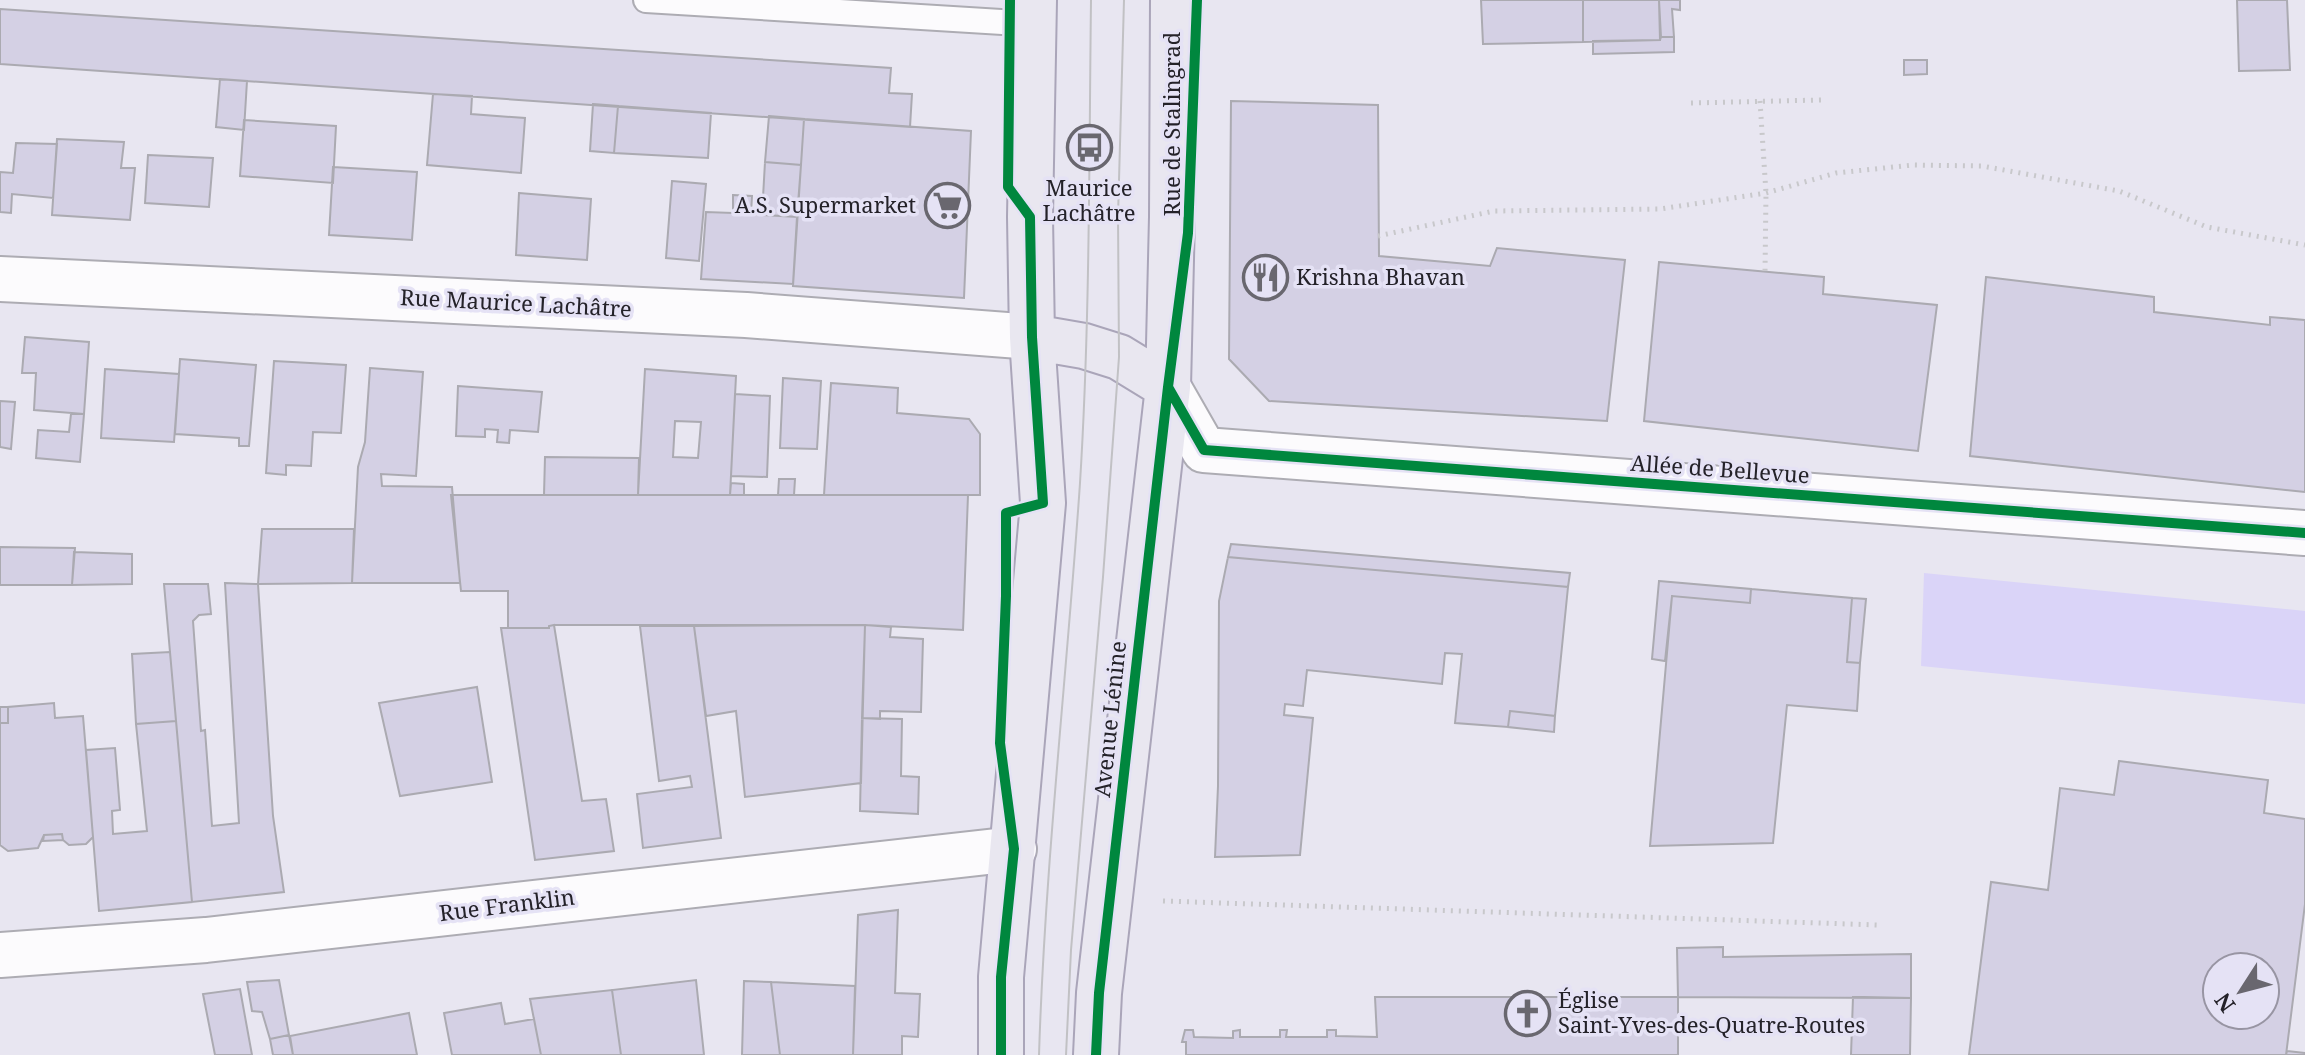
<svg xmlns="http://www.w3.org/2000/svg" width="2305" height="1055" font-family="'Noto Serif',serif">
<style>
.green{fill:#dad4f8}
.building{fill:#d4d0e4;stroke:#abaab1;stroke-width:2;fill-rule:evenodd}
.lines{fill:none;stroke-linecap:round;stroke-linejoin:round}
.service-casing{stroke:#adacb3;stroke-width:28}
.minor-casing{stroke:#adacb3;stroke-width:48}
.primary-casing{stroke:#aaa5b9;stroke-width:48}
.path{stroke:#c8c8cb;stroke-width:5;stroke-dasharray:2 6;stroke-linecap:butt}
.service{stroke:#fcfbfd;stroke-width:24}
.minor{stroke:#fcfbfd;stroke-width:44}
.primary{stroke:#e9e7f0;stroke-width:44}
.tram{stroke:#c1c1c4;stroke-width:2}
.cycleway-casing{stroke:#e5e2f5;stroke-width:15}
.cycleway{stroke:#00873e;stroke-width:10}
.labels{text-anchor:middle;stroke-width:7;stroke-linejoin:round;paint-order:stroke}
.street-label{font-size:22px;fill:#242229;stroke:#e5e2f5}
.poi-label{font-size:22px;fill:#242229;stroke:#e5e2f5;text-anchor:start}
</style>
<rect width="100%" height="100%" fill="#e8e6f1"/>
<path class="green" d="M1924,573L2305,611V704L1921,666Z"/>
<path class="building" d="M1481,0H1583V42L1483,44Z
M1583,0H1659L1660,40L1583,42Z
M1659,0H1680V10L1672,9L1674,37H1661Z
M2237,0H2287L2290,70L2239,71Z
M0,9L891,68L889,93L912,94L910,127L0,64Z
M1661,37H1674V52L1593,54V41L1660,40Z
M1904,60H1927V74L1904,75Z
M220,79L247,81L244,130L216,127Z
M433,94L472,96L471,114L525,118L521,173L427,165Z
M1231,101L1378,105L1379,256L1490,266L1497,248L1625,260L1607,421L1269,401L1229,359Z
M593,104L618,106L614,153L590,151Z
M618,106L711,113L708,158L614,153Z
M769,116L804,119L801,165L765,162Z
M804,119L971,131L964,298L793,286Z
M244,120L336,126L333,183L240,176Z
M57,139L124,142L121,168H135L130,220L52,215Z
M16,143L57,144L53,198L12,194L11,213L0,212V172L13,173Z
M148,155L213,158L209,207L145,203Z
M765,162L801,165L797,217L762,215Z
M333,167L417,172L412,240L329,235Z
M672,181L706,184L699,261L666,258Z
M519,193L591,199L587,260L516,255Z
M733,195L752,196L751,214L797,217L793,284L701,279L706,212L733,213Z
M1659,262L1824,277L1823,294L1937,305L1918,451L1644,421Z
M1986,277L2154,297V312L2270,325V317L2305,320V492L1970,456Z
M25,337L89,342L84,414L34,410L36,373H22Z
M180,359L256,365L249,446H239V438L175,434Z
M274,361L346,365L341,433L313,432L311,466L286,465V475L266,473Z
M370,368L423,372L416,476L381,474L382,486L452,487L460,583H352L358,467L365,442Z
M105,369L179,374L174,442L101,438Z
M645,369L736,376L730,495H638ZM675,421L701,422L698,458L673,457Z
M783,378L821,381L817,449L780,448Z
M831,383L898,388L897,413L969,419L980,434V495H824Z
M458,386L542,392L538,432L510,430L509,443L497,442L498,430L485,429V437L456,436Z
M735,394L770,396L767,477L731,476Z
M0,401L15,402L11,449L0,447Z
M71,414H84L80,462L36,458L38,430L69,432Z
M545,457L639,458L638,495H544Z
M779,479H795L794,495H778Z
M731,483L744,484V495H730Z
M451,495H968L963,630L865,625H554L549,626V628H508V591H461Z
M262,529H354L352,583L258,584Z
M1231,544L1570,573L1568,587L1228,557Z
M0,547L75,548L72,585H0Z
M74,552L132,554V584L72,585Z
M1228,557L1568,587L1555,716L1510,711L1508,727L1455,723L1462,654L1445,653L1442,684L1307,670L1303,706L1285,704L1284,715L1313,718L1300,855L1215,857L1218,786L1219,601Z
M1659,581L1751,589L1750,603L1672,596L1665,661L1652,659Z
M225,583L258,584L273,816L284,892L192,902L164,584H208L211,614L199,615L193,621L201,731L205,730L212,826L239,823Z
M1751,589L1852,598L1847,662L1860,663L1857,711L1787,705L1773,843L1650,846L1672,596L1750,603Z
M1852,598L1866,599L1860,663L1847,662Z
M554,625L582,801L606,799L614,851L535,860L501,628H549V626Z
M865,625L861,783L745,797L736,711L706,716L694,626Z
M865,625L891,627L890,637L923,639L921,712L880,711V719L862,718Z
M640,626H694L721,838L643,848L637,794L692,787L690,776L659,781Z
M170,652L176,721L136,724L132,654Z
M477,687L492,782L400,796L379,703Z
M54,703L55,718L83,716L93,837L86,844L69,845L63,840L62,834L44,835L38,848L8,851L0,845V723H8V707Z
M0,707H8V723H0Z
M1510,711L1555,716L1554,732L1508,727Z
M862,718L902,719L901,776L919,777L918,814L860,811Z
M176,721L192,902L99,911L86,750L115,748L120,810L112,811L113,834L147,831L136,724Z
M2119,761L2268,780L2264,813L2305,819V904L2286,1055H1969L1991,882L2048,890L2060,788L2114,795ZM2217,967H2265V1015H2217Z
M62,834L63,840L43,841L44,835Z
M898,910L895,993L920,994L918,1037L902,1036V1055H853L858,915Z
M1723,947V957L1911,954V998L1678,997L1677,948Z
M279,980L289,1035L270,1039L262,1012L252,1011L247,982Z
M696,980L704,1055H621L612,990Z
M744,981L771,982L780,1055H742Z
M771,982L855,986L853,1055H780Z
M240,989L252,1055H215L203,994Z
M612,990L621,1055H541L530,999Z
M1375,997H1678V1055H1186V1042H1182L1185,1030H1193L1194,1037L1233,1038V1031L1240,1030V1037H1280V1030H1287L1286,1037H1327V1030H1336V1036L1377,1037Z
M1853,997L1911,998L1910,1055H1851Z
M501,1003L505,1024L534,1019L541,1055H452L444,1013Z
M409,1013L417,1055H293L290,1036Z
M289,1035L293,1055H273L270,1039Z
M2287,1051L2305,1053V1055H2286Z"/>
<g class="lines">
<defs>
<path id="service" d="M646,0L1033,24"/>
<path id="minor" d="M0,279L746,315L1032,337
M1168,387L1204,450L2305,533
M0,955L206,940L1014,849"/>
<path id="primary" d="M1032,337L1084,346L1119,357L1168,387
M1001,1055V977L1043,503L1032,337L1030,217L1034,0
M1096,1055L1099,993L1168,387L1172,217L1173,0"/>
</defs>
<use href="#service" class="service-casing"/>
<use href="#minor" class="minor-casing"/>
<use href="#primary" class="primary-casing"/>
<path class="path" d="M1760,101L1766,193L1765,272
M1691,103L1821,100
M1378,236L1494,211L1660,209L1766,193L1836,173L1913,165L1982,166L2119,191L2207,227L2305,245
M1163,901L1878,925"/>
<use href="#service" class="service"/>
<use href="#minor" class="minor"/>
<use href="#primary" class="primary"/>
<path class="tram" d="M1039,1055C1045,864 1067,674 1080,483C1090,322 1089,161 1091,0
M1066,1055L1071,950L1103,577L1119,357L1118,216L1124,0"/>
<defs>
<path id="cycleway" d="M1168,387L1204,450L2305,533
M1001,1055V977L1014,849L1000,743L1006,596V513L1043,503L1032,337L1030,217L1008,187L1010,0
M1096,1055L1099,993L1168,387L1188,233L1197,0"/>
</defs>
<use href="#cycleway" class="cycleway-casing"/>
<use href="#cycleway" class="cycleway"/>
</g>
<defs>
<symbol id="bus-ring" viewBox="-11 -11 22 22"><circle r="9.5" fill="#e5e2f5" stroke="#69676f" stroke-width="1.5"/><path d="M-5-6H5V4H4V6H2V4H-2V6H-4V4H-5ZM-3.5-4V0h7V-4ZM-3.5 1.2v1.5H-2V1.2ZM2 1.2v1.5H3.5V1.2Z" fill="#69676f"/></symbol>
<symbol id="supermarket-ring" viewBox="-11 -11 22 22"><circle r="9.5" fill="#e5e2f5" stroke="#69676f" stroke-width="1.5"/><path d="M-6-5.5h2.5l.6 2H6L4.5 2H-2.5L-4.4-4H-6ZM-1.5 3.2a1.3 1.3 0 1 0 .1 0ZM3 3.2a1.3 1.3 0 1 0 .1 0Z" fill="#69676f"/></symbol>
<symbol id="restaurant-ring" viewBox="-11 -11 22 22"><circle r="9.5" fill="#e5e2f5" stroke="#69676f" stroke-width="1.5"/><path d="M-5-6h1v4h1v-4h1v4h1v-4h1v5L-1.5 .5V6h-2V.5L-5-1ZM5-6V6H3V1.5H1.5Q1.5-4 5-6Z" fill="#69676f"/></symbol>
<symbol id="church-ring" viewBox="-11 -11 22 22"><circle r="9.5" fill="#e5e2f5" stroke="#69676f" stroke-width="1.5"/><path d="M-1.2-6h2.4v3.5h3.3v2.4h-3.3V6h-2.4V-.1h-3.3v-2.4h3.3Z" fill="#69676f"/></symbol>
</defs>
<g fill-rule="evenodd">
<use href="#bus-ring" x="1064" y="122" width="51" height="51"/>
<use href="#supermarket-ring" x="922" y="180" width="51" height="51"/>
<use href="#restaurant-ring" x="1240" y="252" width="51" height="51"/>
<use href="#church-ring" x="1502" y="988" width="51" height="51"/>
</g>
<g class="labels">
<g class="street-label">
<text transform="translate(1172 124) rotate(-90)" y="8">Rue de Stalingrad</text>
<text transform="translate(516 303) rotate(3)" y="8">Rue Maurice Lachâtre</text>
<text transform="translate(1720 469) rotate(4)" y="8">Allée de Bellevue</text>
<text transform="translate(1110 719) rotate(-84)" y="8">Avenue Lénine</text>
<text transform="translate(507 905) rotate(-7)" y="8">Rue Franklin</text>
</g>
<g class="poi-label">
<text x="1089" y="196" text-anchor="middle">Maurice<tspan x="1089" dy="25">Lachâtre</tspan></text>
<text x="916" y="213" text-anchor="end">A.S. Supermarket</text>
<text x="1296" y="285">Krishna Bhavan</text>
<text x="1558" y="1008">Église<tspan x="1558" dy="25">Saint-Yves-des-Quatre-Routes</tspan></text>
</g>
</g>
<g transform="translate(2241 991) rotate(234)"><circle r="38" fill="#e5e2f5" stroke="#9895a3" stroke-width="2"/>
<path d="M0-6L14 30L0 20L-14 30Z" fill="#69676f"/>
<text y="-12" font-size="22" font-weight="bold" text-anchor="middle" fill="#242229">N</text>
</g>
</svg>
